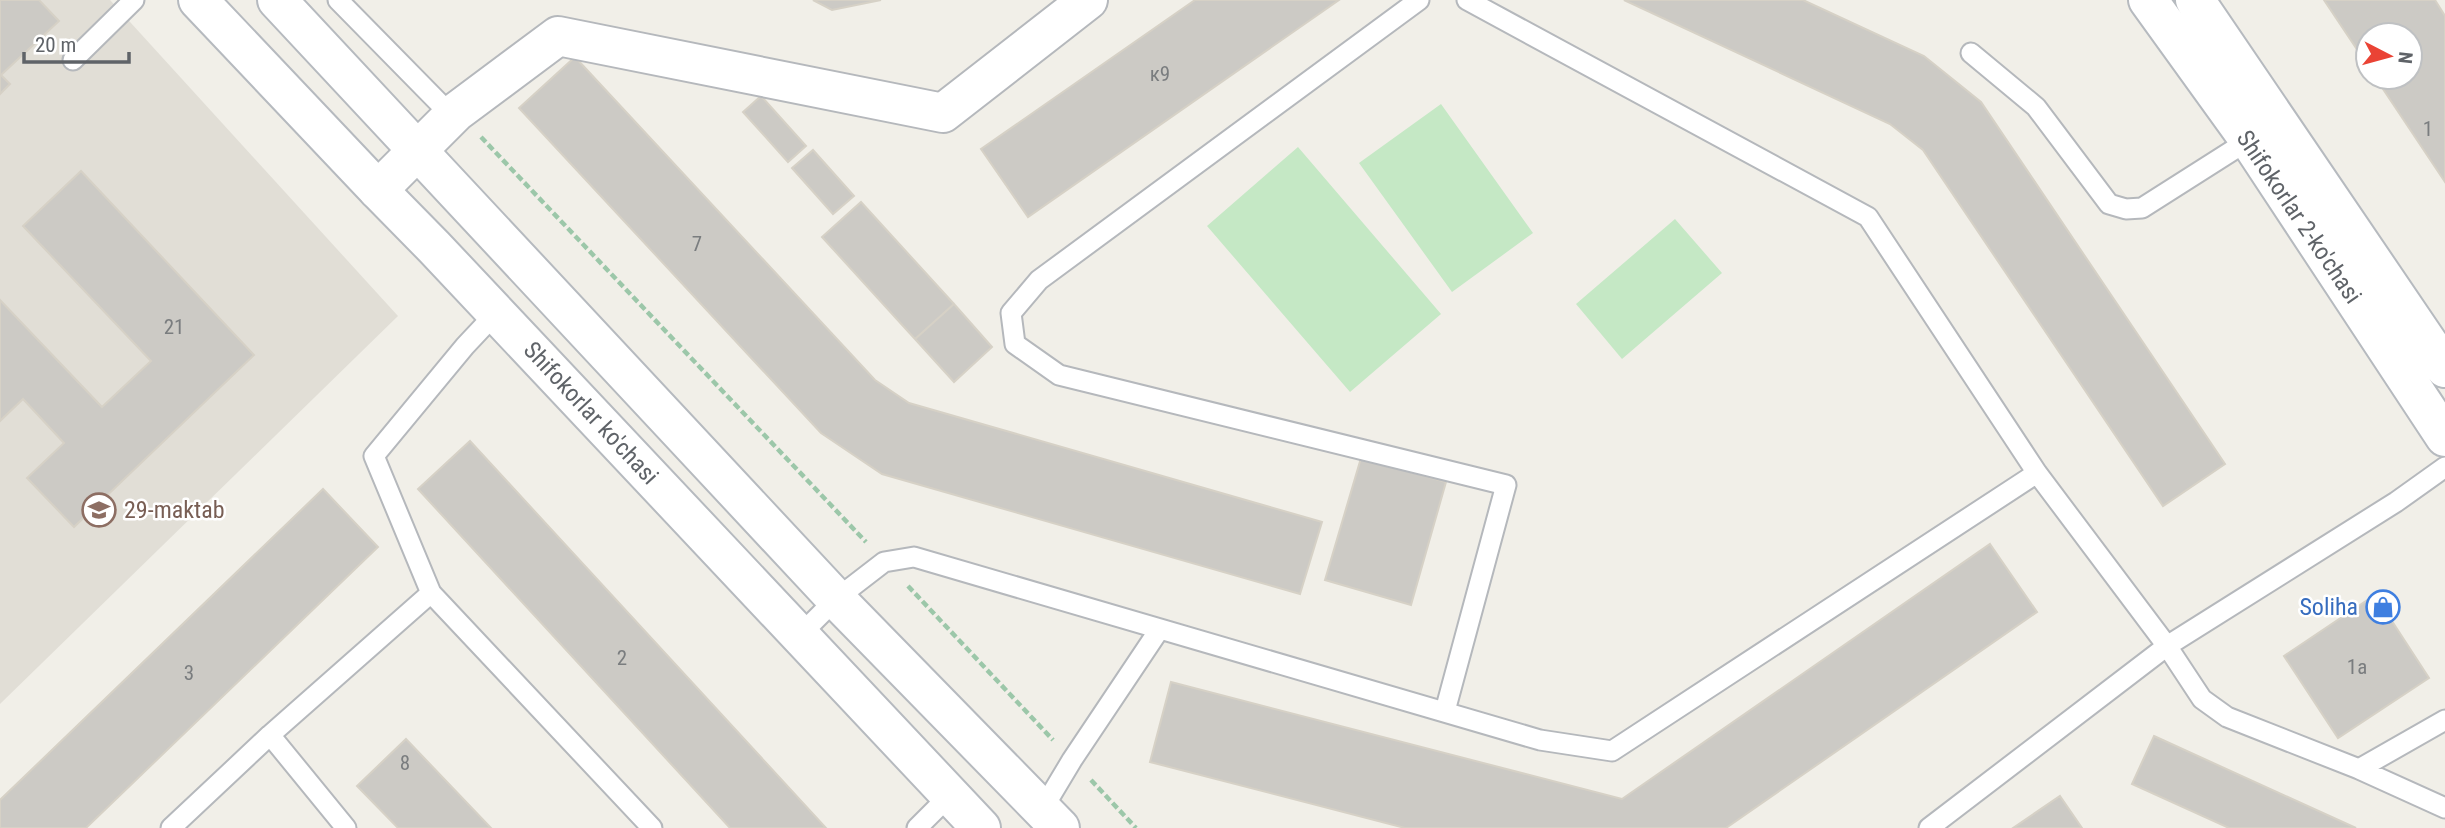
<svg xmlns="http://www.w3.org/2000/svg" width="2445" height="828" font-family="'Roboto Condensed',sans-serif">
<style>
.education{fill:#e1ded6}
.green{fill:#c5e8c5}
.building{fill:#cccac5;stroke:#d6d1c6;stroke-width:2}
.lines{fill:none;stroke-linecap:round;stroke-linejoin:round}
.lane-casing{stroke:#b5b8bc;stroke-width:23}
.street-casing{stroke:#b5b8bc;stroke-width:42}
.secondary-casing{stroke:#b6babf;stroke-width:42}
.path{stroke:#9cc7a9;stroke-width:4.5;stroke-dasharray:7 3.5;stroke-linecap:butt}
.lane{stroke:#fff;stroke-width:19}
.street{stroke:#fff;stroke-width:38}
.secondary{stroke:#fff;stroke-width:38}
.labels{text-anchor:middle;stroke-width:5;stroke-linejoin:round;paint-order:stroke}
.number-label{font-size:21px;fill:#7a7d7f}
.street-label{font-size:24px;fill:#5f6368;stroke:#fff}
.education-label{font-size:24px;fill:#785e54;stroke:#fff;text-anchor:start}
.shop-label{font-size:24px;fill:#366cbe;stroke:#fff;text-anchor:end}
</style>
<rect width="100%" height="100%" fill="#f1efe8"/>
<path class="education" d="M0,0H110L398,316L0,704Z"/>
<path class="green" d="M1441,104L1533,233L1452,292L1359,163Z
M1298,147L1441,314L1350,392L1207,226Z
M1675,219L1722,273L1622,359L1576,304Z"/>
<path class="building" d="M0,0H39L59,21L1,75L10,84L0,94Z
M813,0H881L832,10Z
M1195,0H1339L1028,217L981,149Z
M1624,0H1803L1924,56L1981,102L2225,464L2163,506L1923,150L1890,124Z
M2324,0H2435L2445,16V182L2375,77H2410V35H2368V66Z
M575,57L875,380L909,403L1322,522L1300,594L882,474L821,433L519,108Z
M761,96L806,146L788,162L743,112Z
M813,150L854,196L833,214L792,168Z
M81,171L254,355L74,527L27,478L64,443L23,399L0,421V300L102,407L151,361L23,226Z
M861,202L954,304L915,339L822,237Z
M954,304L992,347L954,382L915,339Z
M470,441L826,828H730L418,489Z
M1361,458L1446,482L1411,605L1325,580Z
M323,489L378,547L86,828H0V800Z
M1990,544L2037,612L1726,828H1405L1150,762L1171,682L1622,799Z
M2375,595L2429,678L2338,738L2284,656Z
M2154,736L2356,828H2229L2132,784Z
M406,739L491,828H398L357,786Z
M2060,796L2082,828H2013Z"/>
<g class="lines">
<defs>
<path id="lane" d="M338,0L452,116
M1419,0L1039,280L1011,313L1015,344L1059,375L1506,485L1445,711
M1467,0L1868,217L2037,473L2167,646L2202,699L2227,717L2359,769L2445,808
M1971,53L2036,107L2109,204L2126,209L2142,208L2249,140
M73,60L134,0
M496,313L465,346L374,456L431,593L652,828
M800,635L836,599L884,562L914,557L1540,740L1612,751L2037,473
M270,735L346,828
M2359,769L2445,720
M1042,810L1072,760L1159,630
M171,828L270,735L431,593
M917,828L950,795
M1929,828L2167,646L2396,502L2445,467"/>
<path id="street" d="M378,190L456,112L558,36L943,113L1088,0"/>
<path id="secondary" d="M198,0L378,190L434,247L981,828
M277,0L836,599L1060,828
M2148,0L2249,140L2445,437
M2195,0L2445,368"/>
</defs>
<use href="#lane" class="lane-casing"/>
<use href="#street" class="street-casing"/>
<use href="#secondary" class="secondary-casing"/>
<path class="path" d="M481,137L866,542
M908,586L1053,740
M1091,780L1136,828"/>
<use href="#lane" class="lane"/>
<use href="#street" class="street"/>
<use href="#secondary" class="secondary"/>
</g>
<defs>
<symbol id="school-ring" viewBox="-11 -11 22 22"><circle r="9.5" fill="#fff" stroke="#8d6e63" stroke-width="1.5"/><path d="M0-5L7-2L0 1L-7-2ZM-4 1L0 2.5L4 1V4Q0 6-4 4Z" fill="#8d6e63"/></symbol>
<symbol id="shop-ring" viewBox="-11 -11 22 22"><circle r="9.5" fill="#fff" stroke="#3f7fe0" stroke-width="1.5"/><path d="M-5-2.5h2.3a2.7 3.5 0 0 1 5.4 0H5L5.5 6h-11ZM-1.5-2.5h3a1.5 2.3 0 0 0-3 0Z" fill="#3f7fe0"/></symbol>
</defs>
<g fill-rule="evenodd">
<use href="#school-ring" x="80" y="491" width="38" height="38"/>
<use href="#shop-ring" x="2364" y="588" width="38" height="38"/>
</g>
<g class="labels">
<g class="number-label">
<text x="1160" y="81">к9</text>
<text x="2428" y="136">1</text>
<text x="697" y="251">7</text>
<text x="174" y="334">21</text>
<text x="622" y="665">2</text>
<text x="2357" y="674">1a</text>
<text x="189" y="680">3</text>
<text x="405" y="770">8</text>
</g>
<g class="street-label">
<text transform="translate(2299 217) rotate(56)" y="8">Shifokorlar 2-ko'chasi</text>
<text transform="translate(591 413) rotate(47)" y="8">Shifokorlar ko'chasi</text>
</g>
<g class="education-label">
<text x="124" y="518">29-maktab</text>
</g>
<g class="shop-label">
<text x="2358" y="615">Soliha</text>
</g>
</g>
<g transform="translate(2389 56) rotate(96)"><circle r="33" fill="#ffffff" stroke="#bfc1c3" stroke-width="2"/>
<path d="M0-5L12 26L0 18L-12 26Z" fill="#ea4335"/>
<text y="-10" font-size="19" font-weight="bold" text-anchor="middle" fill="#5f6368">N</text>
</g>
<path d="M24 52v10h105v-10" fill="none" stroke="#5f6368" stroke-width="3.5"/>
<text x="35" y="52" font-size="21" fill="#5f6368" stroke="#ffffff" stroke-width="5" paint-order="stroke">20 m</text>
</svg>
